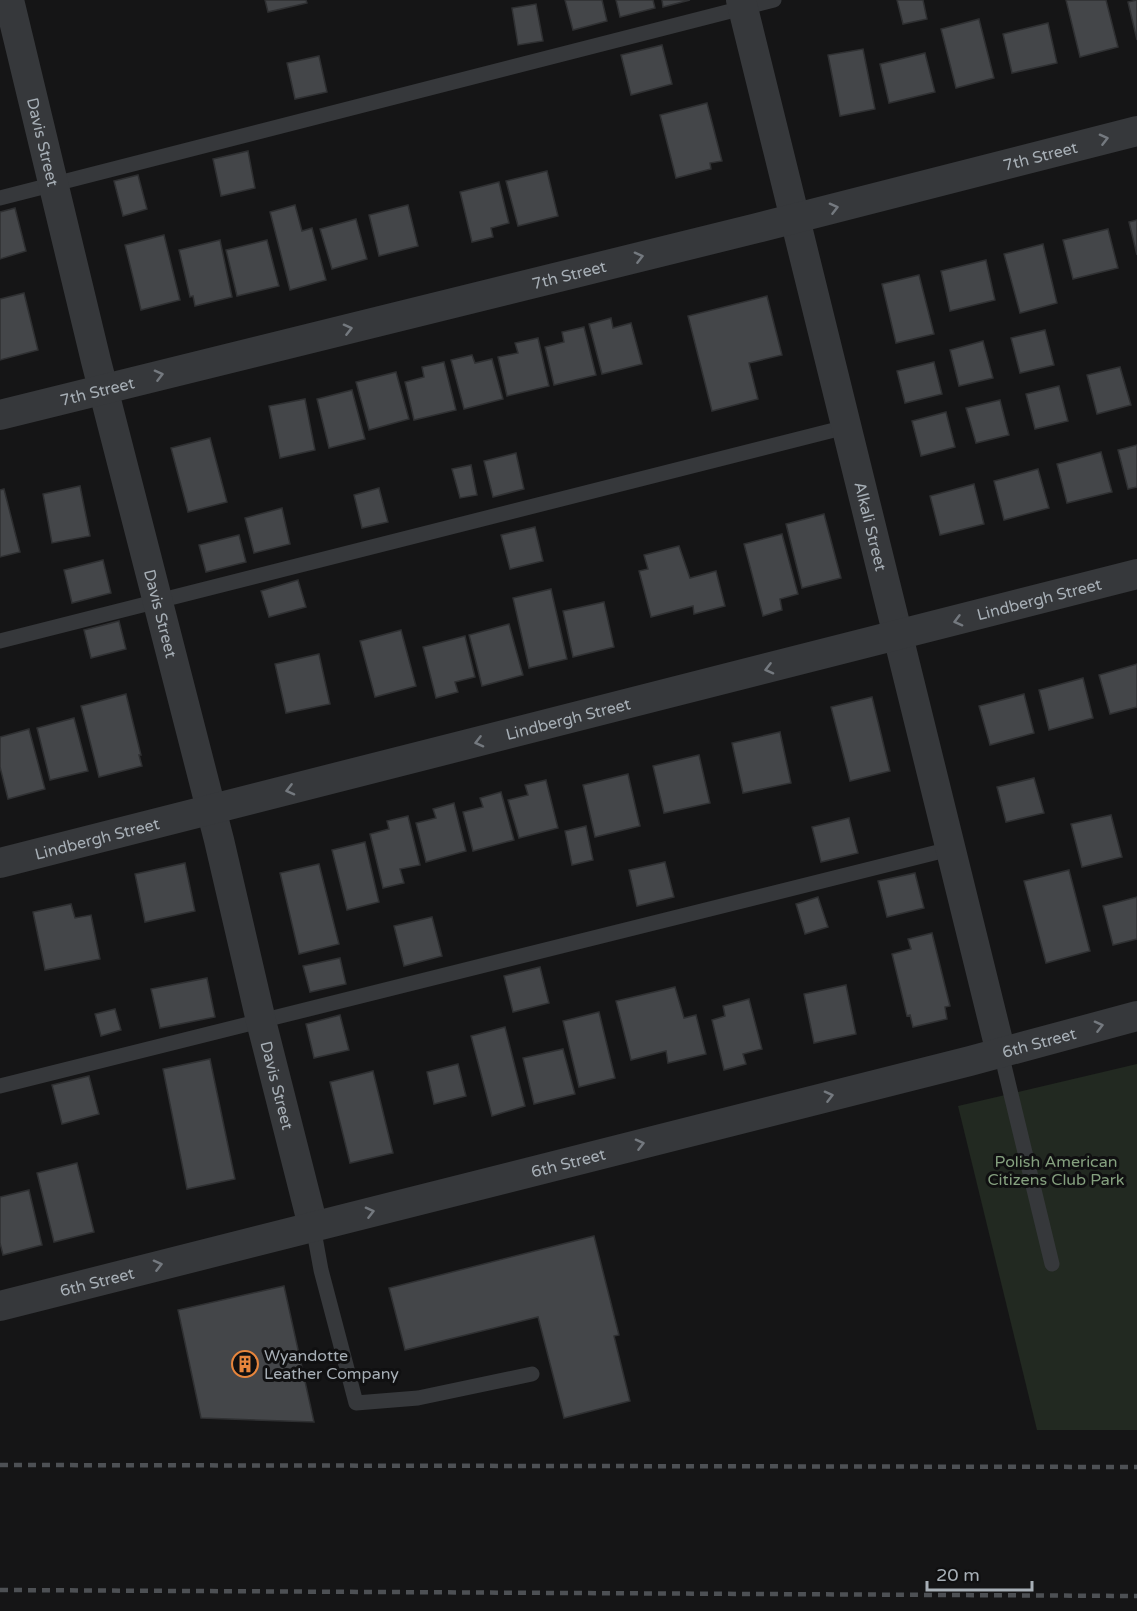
<svg xmlns="http://www.w3.org/2000/svg" width="1137" height="1611" font-family="'Varela Round',sans-serif">
<style>
.green{fill:#222921}
.building{fill:#444649;stroke:#2f3032;stroke-width:1.5}
.lines{fill:none;stroke-linecap:round;stroke-linejoin:round}
.service{stroke:#36383b;stroke-width:15}
.minor{stroke:#36383b;stroke-width:30}
.rail{stroke:#4d5054;stroke-width:4.5;stroke-dasharray:8 6;stroke-linecap:butt}
.oneway{stroke:#74797f}
.labels{text-anchor:middle;stroke-width:6;stroke-linejoin:round;paint-order:stroke}
.street-label{font-size:16px;fill:#a7afb6;stroke:#101011}
.park-label{font-size:16px;fill:#85a07f;stroke:#101011}
.poi-label{font-size:16px;fill:#a7afb6;stroke:#101011;text-anchor:start}
</style>
<rect width="100%" height="100%" fill="#151516"/>
<path class="green" d="M1137,1064V1430H1037L958,1106Z"/>
<path class="building" d="M265,0H306L307,3L268,12Z
M565,0H602L607,21L573,30Z
M616,0H653L655,8L620,17Z
M662,0H690L663,7Z
M897,0H923L927,19L903,24Z
M1066,0H1106L1118,47L1080,57Z
M1137,0V40L1128,2Z
M536,4L543,41L518,45L512,8Z
M979,19L994,78L956,88L941,29Z
M1048,23L1057,63L1012,73L1003,34Z
M662,45L672,84L631,95L621,55Z
M863,49L875,109L840,116L828,55Z
M925,53L935,92L889,103L880,64Z
M319,56L327,92L295,99L287,63Z
M707,103L722,161L710,163L711,169L676,178L660,115Z
M248,151L255,188L221,196L213,159Z
M547,171L558,216L518,226L506,181Z
M138,175L147,209L123,216L114,181Z
M499,182L509,223L491,228L493,237L472,242L460,192Z
M295,205L302,231L312,228L326,280L290,290L270,212Z
M408,205L418,246L379,256L369,215Z
M15,208L26,251L0,259V212Z
M356,219L367,259L332,269L320,229Z
M1137,220V255L1129,222Z
M1108,229L1118,268L1073,279L1063,240Z
M164,235L180,300L141,310L125,245Z
M220,240L232,297L195,306L193,296L190,297L179,250Z
M267,240L279,286L237,296L226,250Z
M1043,244L1057,303L1020,313L1004,254Z
M986,260L995,300L950,311L941,271Z
M919,275L934,334L896,343L882,284Z
M24,293L38,350L0,360V299Z
M767,296L782,355L749,363L758,399L712,411L688,316Z
M611,318L613,328L631,323L642,364L602,374L589,324Z
M584,327L596,375L554,385L545,347L564,342L562,332Z
M1045,330L1054,365L1020,373L1011,338Z
M538,338L549,386L507,396L498,357L518,353L515,343Z
M983,341L993,378L959,386L950,350Z
M472,355L475,363L492,359L503,399L464,409L451,360Z
M444,362L456,410L414,420L405,382L424,377L422,367Z
M934,362L942,394L905,403L897,371Z
M1120,367L1131,405L1097,414L1087,375Z
M396,372L409,419L369,430L356,382Z
M1059,386L1068,421L1035,429L1026,394Z
M352,390L365,439L329,448L317,399Z
M305,399L315,450L280,458L269,406Z
M1000,400L1009,435L976,443L966,408Z
M946,412L955,447L921,456L912,421Z
M210,438L227,502L188,512L171,448Z
M1137,445V487L1128,489L1118,450Z
M1101,452L1112,492L1067,503L1057,464Z
M516,453L524,489L493,497L484,461Z
M471,465L477,495L460,498L452,469Z
M1038,469L1049,508L1004,520L994,481Z
M974,484L984,524L940,535L930,496Z
M80,486L90,536L52,543L43,494Z
M379,488L388,522L362,528L354,495Z
M4,489L20,552L0,557V490Z
M282,508L290,544L254,553L245,518Z
M824,514L841,578L802,588L786,524Z
M535,527L543,561L510,569L501,535Z
M782,534L798,594L780,599L782,610L763,616L744,544Z
M239,535L246,562L206,572L199,545Z
M679,546L690,578L716,571L725,606L694,614L693,606L651,617L639,571L648,569L644,555Z
M103,560L111,593L72,603L64,570Z
M298,580L306,607L269,617L261,591Z
M551,589L567,659L529,668L513,598Z
M604,602L614,647L573,657L563,611Z
M119,621L126,649L91,658L84,630Z
M509,624L523,675L482,686L469,635Z
M401,630L416,686L375,697L360,641Z
M465,636L475,677L455,682L458,692L436,698L423,647Z
M319,654L330,704L286,713L275,664Z
M1137,664V707L1110,714L1099,675Z
M1083,678L1093,718L1049,730L1039,690Z
M126,694L141,755H139L142,766L99,777L81,706Z
M1024,694L1034,733L990,745L979,706Z
M872,697L890,771L850,781L831,707Z
M74,718L88,771L50,780L37,728Z
M29,729L45,789L8,799L0,767V737Z
M780,732L791,783L743,793L732,743Z
M699,755L710,803L664,813L653,766Z
M628,774L640,826L595,837L583,785Z
M1034,778L1044,813L1006,822L997,787Z
M546,780L558,828L519,838L508,800L528,795L525,785Z
M501,792L514,840L473,851L463,812L483,807L480,798Z
M454,803L466,851L426,862L416,823L436,818L433,809Z
M1111,815L1122,857L1082,867L1071,824Z
M408,816L420,865L400,869L404,883L383,888L370,834L389,829L387,821Z
M849,818L858,853L821,862L812,827Z
M586,826L593,860L572,865L565,831Z
M365,842L379,902L347,910L332,850Z
M665,862L674,897L637,906L629,870Z
M185,863L195,911L145,922L135,874Z
M319,864L339,944L299,954L280,873Z
M1069,870L1090,951L1046,963L1024,881Z
M915,873L924,908L887,917L878,881Z
M818,897L828,927L805,934L796,904Z
M1137,897V939L1113,945L1103,906Z
M71,904L75,918L91,915L100,959L45,970L33,912Z
M432,917L442,956L404,966L394,926Z
M932,933L950,1006L945,1007L947,1019L913,1027L910,1015L907,1016L892,954L911,949L908,939Z
M340,958L346,984L310,992L303,966Z
M540,967L549,1003L513,1012L504,976Z
M207,978L215,1017L160,1028L151,989Z
M846,985L856,1034L814,1043L804,994Z
M675,987L684,1018L696,1015L706,1054L668,1063L666,1051L631,1060L616,1001Z
M749,999L762,1049L743,1054L746,1064L724,1070L712,1020L725,1016L723,1006Z
M115,1009L121,1030L101,1036L95,1014Z
M599,1012L615,1078L579,1087L563,1021Z
M340,1015L349,1050L314,1058L306,1024Z
M505,1027L525,1106L492,1116L471,1036Z
M563,1049L575,1094L534,1104L523,1058Z
M210,1059L235,1179L187,1189L163,1069Z
M458,1064L466,1096L434,1104L427,1072Z
M373,1071L393,1153L350,1163L330,1082Z
M89,1076L99,1114L62,1124L52,1085Z
M77,1163L94,1232L54,1242L37,1173Z
M29,1190L42,1245L3,1255L0,1243V1197Z
M594,1236L619,1335L614,1336L630,1401L564,1418L538,1317L405,1350L389,1288Z
M284,1286L314,1422L201,1418L178,1310Z"/>
<g class="lines">
<path class="service" d="M0,198L774,0
M0,641L846,427
M1001,1053L1052,1264
M0,1086L950,849
M313,1226L321,1270L356,1403L418,1398L532,1374"/>
<g class="minor">
<path id="s1" d="M9,0L96,361L219,840L261,1021L313,1226"/>
<path id="s2" d="M741,0L1001,1053"/>
<path id="s3" d="M0,415L757,228L1137,131"/>
<path id="s4" d="M0,863L1137,574"/>
<path id="s5" d="M0,1306L970,1061L1137,1016"/>
</g>
<path class="rail" d="M0,1465L1137,1467
M0,1590L1137,1596"/>
</g>
<defs><path id="oneway-chevron" d="M-2-3.5L2.5 0L-2 3.5" fill="none" stroke-width="1.6" stroke-linecap="round" stroke-linejoin="round" transform="scale(1.5)"/></defs>
<g class="oneway">
<use href="#oneway-chevron" transform="translate(1104 139) rotate(-14)"/>
<use href="#oneway-chevron" transform="translate(834 208) rotate(-14)"/>
<use href="#oneway-chevron" transform="translate(639 257) rotate(-14)"/>
<use href="#oneway-chevron" transform="translate(348 329) rotate(-14)"/>
<use href="#oneway-chevron" transform="translate(159 375) rotate(-14)"/>
<use href="#oneway-chevron" transform="translate(958 621) rotate(165)"/>
<use href="#oneway-chevron" transform="translate(769 669) rotate(166)"/>
<use href="#oneway-chevron" transform="translate(479 742) rotate(166)"/>
<use href="#oneway-chevron" transform="translate(290 790) rotate(166)"/>
<use href="#oneway-chevron" transform="translate(1099 1026) rotate(-14)"/>
<use href="#oneway-chevron" transform="translate(829 1096) rotate(-14)"/>
<use href="#oneway-chevron" transform="translate(640 1144) rotate(-14)"/>
<use href="#oneway-chevron" transform="translate(370 1212) rotate(-14)"/>
<use href="#oneway-chevron" transform="translate(158 1265) rotate(-14)"/>
</g>
<defs>
<symbol id="building-ring" viewBox="-11 -11 22 22"><circle r="9.5" fill="#101011" stroke="#e7853c" stroke-width="1.5"/><path d="M-4-6H4V6H1V3H-1V6H-4ZM-2.5-4.3h1.7v1.8h-1.7ZM.8-4.3h1.7v1.8H.8ZM-2.5-1h1.7V.8h-1.7ZM.8-1h1.7V.8H.8Z" fill="#e7853c"/></symbol>
</defs>
<g fill-rule="evenodd">
<use href="#building-ring" x="230" y="1349" width="30" height="30"/>
</g>
<g class="labels">
<g class="street-label">
<text dy="6" stroke="none"><textPath href="#s1" startOffset="146">Davis Street</textPath></text>
<text dy="6" stroke="none"><textPath href="#s3" startOffset="1072">7th Street</textPath></text>
<text dy="6" stroke="none"><textPath href="#s3" startOffset="586">7th Street</textPath></text>
<text dy="6" stroke="none"><textPath href="#s3" startOffset="100">7th Street</textPath></text>
<text dy="6" stroke="none"><textPath href="#s2" startOffset="542">Alkali Street</textPath></text>
<text dy="6" stroke="none"><textPath href="#s4" startOffset="1072">Lindbergh Street</textPath></text>
<text dy="6" stroke="none"><textPath href="#s1" startOffset="632">Davis Street</textPath></text>
<text dy="6" stroke="none"><textPath href="#s4" startOffset="586">Lindbergh Street</textPath></text>
<text dy="6" stroke="none"><textPath href="#s4" startOffset="100">Lindbergh Street</textPath></text>
<text dy="6" stroke="none"><textPath href="#s5" startOffset="1072">6th Street</textPath></text>
<text dy="6" stroke="none"><textPath href="#s1" startOffset="1118">Davis Street</textPath></text>
<text dy="6" stroke="none"><textPath href="#s5" startOffset="586">6th Street</textPath></text>
<text dy="6" stroke="none"><textPath href="#s5" startOffset="100">6th Street</textPath></text>
</g>
<g class="park-label">
<text x="1056" y="1167">Polish American<tspan x="1056" dy="18">Citizens Club Park</tspan></text>
</g>
<g class="poi-label">
<text x="264" y="1361">Wyandotte<tspan x="264" dy="18">Leather Company</tspan></text>
</g>
</g>
<path d="M927 1581v9h105v-9" fill="none" stroke="#a7afb6" stroke-width="3"/>
<text x="936" y="1581" font-size="18" fill="#a7afb6" stroke="#101011" stroke-width="4.5" paint-order="stroke">20 m</text>
</svg>
